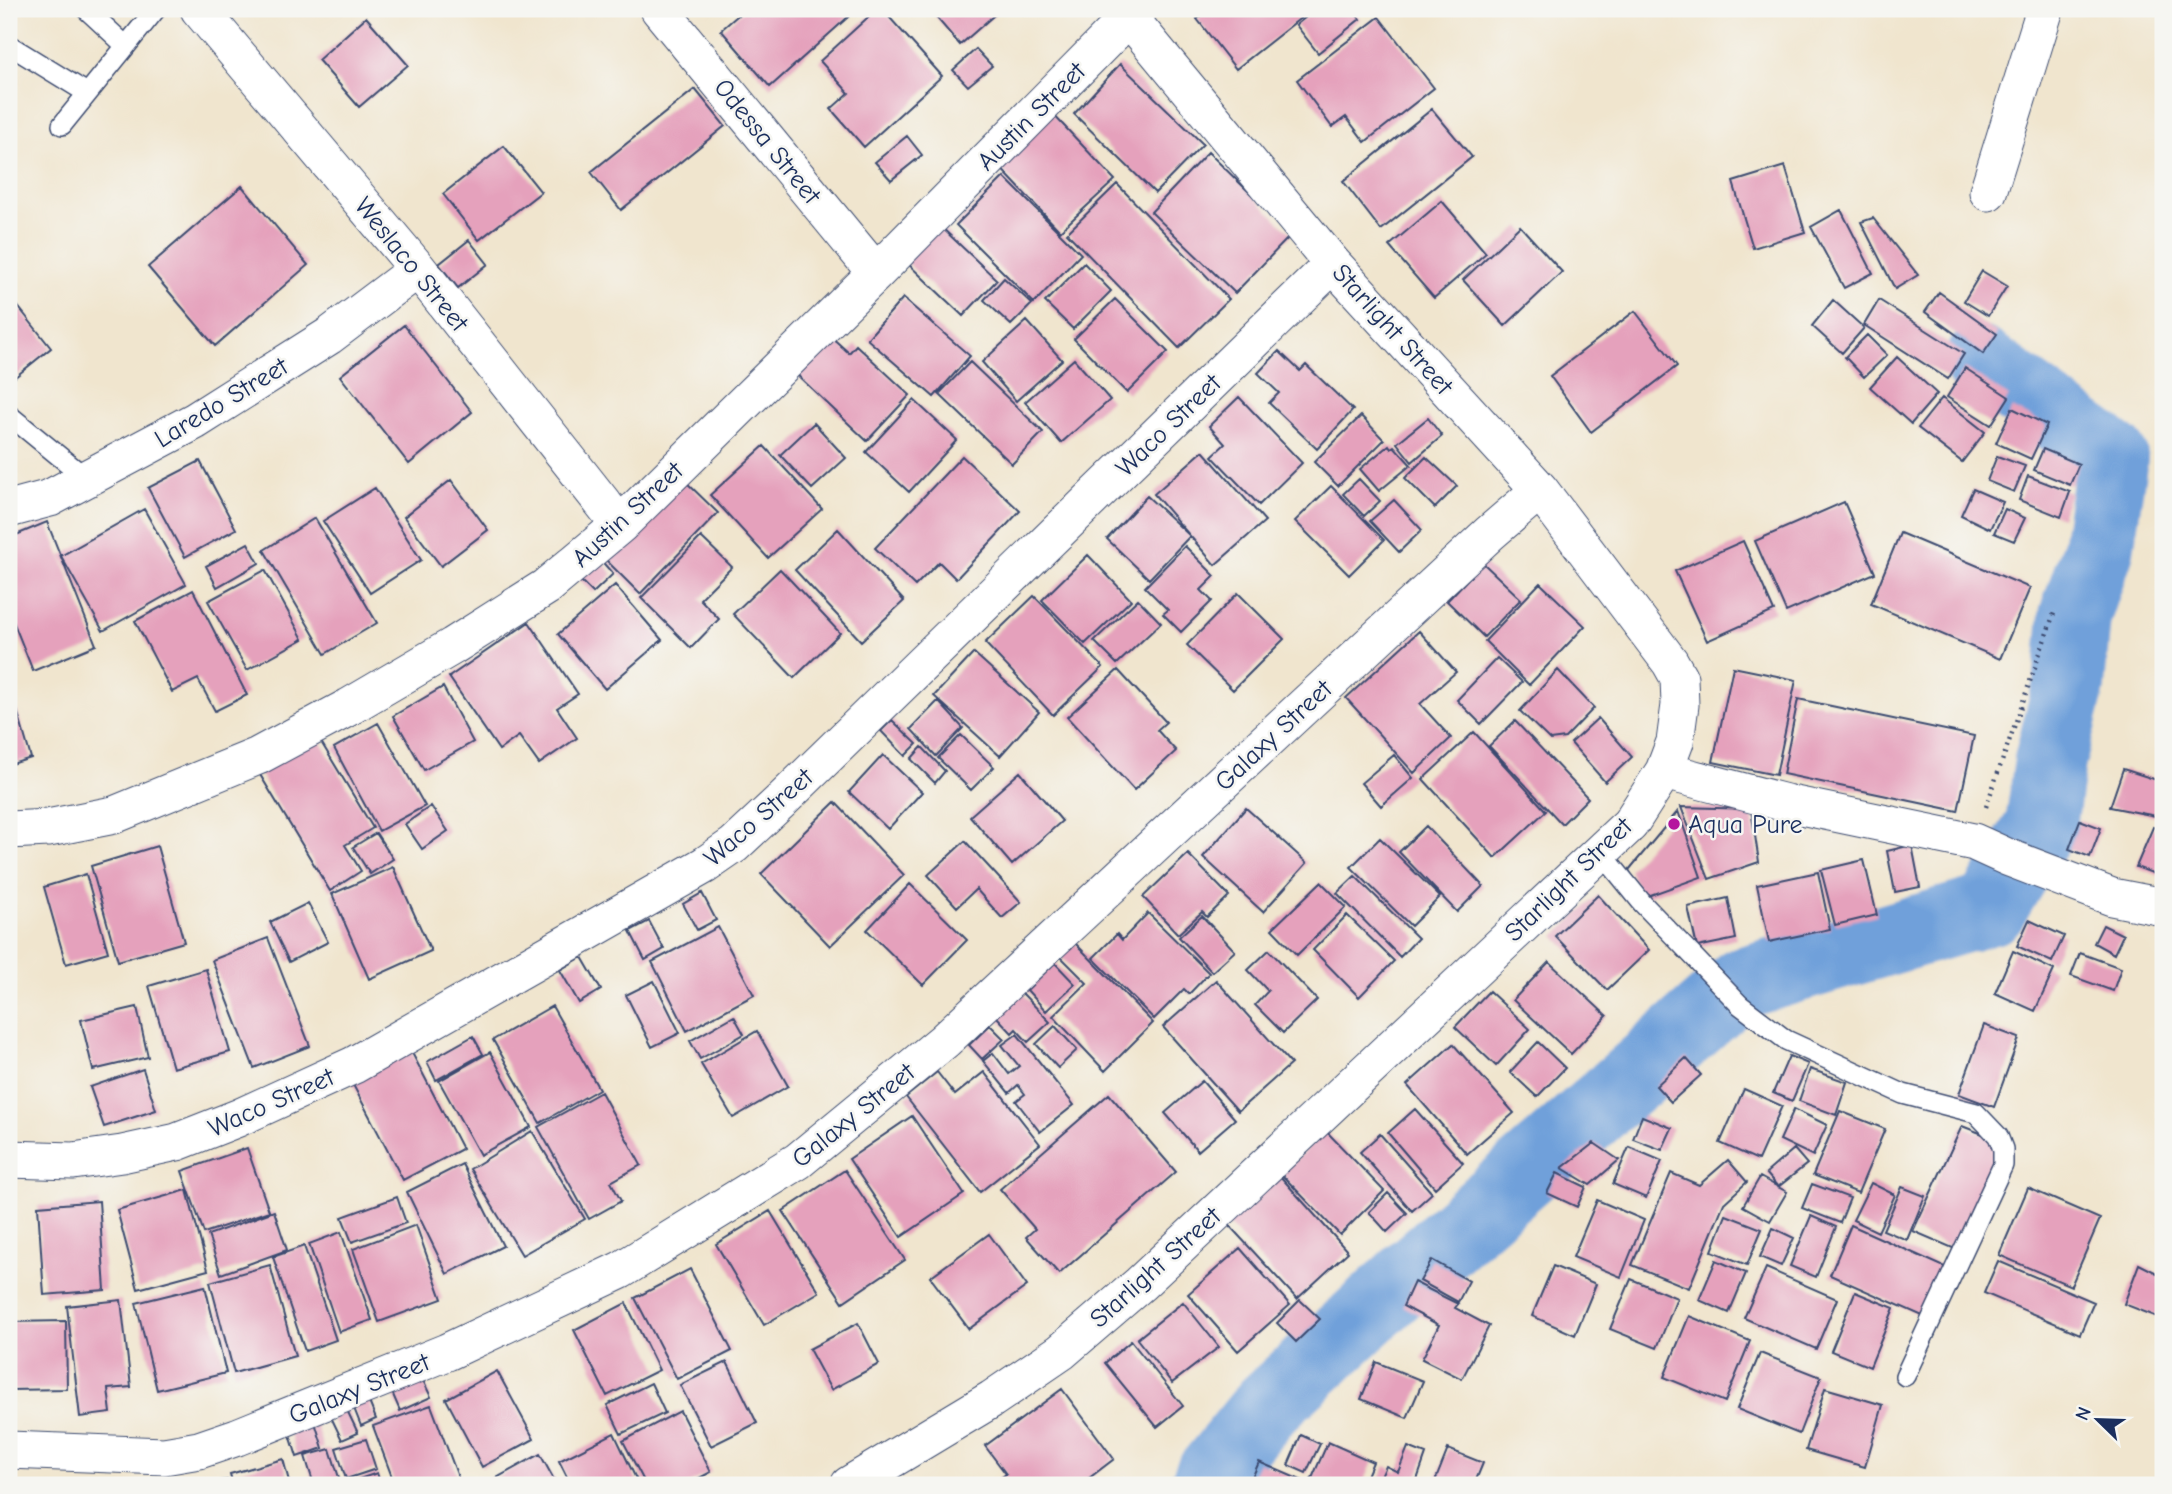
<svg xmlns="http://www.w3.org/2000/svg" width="2172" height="1494" font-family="'Comic Neue',sans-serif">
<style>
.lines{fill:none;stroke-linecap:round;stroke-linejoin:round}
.river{stroke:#70a0da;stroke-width:72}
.building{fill:#e5a1bc}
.service-casing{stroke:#3b4a6f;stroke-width:22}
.minor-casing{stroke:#3b4a6f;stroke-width:39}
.path{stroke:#3b4a6f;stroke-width:4.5;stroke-dasharray:2 5;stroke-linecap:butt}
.service{stroke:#fff;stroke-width:19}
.minor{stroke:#fff;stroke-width:37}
.poi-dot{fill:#b5179e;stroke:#f6f6f2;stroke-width:2.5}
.labels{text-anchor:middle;stroke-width:5;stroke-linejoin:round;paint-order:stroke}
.street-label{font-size:26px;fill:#1b2f5e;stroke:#f6f6f2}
.poi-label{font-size:26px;fill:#1b2f5e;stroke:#f6f6f2;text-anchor:start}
</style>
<rect width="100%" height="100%" fill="#f6f6f2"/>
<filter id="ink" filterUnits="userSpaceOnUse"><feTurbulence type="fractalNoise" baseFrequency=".0143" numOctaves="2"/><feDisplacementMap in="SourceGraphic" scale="14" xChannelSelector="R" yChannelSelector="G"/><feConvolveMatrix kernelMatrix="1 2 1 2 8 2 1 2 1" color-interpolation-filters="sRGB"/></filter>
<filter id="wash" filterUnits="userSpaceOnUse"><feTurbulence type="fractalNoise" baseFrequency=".00686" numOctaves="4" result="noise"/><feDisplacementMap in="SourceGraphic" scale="28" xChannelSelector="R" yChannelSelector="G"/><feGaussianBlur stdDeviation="1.57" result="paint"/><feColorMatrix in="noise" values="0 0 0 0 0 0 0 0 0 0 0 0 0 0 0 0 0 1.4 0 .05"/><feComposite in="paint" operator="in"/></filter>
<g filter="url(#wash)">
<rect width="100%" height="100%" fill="#f0e5ce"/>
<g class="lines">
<path class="river" d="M1206,1485L1210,1476L1268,1405L1419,1266L1741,983L1991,909L2041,825L2050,761L2069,685L2075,616L2098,549L2112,457L1979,362"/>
</g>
<g id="blocks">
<path class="building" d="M745,9H857L770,87L721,30Z
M877,9H882L942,76L864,147L831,109L849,93L820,61Z
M929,9H1001L960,45Z
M1210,9H1312L1236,69L1197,19Z
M1316,9H1352L1360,19L1318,53L1296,25Z
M366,17L408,65L359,107L318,60Z
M1379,17L1434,88L1365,142L1346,117L1332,127L1297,80Z
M976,49L992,66L968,86L953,70Z
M1120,64L1203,144L1155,193L1074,114Z
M695,89L725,126L621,210L591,172Z
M1432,109L1472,157L1381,230L1343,181Z
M1049,110L1115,180L1060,231L994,161Z
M907,136L922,155L891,180L875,162Z
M504,146L541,192L479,240L443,194Z
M1208,152L1292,234L1235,293L1151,212Z
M1785,166L1805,232L1753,248L1733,182Z
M1004,177L1081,254L1034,303L956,225Z
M1117,184L1229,299L1179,348L1067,233Z
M242,186L308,265L215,346L148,267Z
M1442,201L1486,253L1434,298L1389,246Z
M1841,210L1873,273L1844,288L1811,227Z
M1873,218L1918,275L1895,289L1861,222Z
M939,225L997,280L963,316L905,261Z
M1520,226L1562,272L1505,326L1463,280Z
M469,240L488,264L458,288L439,264Z
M1084,263L1111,291L1073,329L1045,302Z
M1982,271L2007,286L1988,316L1964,301Z
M1004,278L1032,304L1011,325L984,300Z
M1939,292L1997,334L1983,354L1925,312Z
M9,295L51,348L9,382Z
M903,298L970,356L934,397L867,339Z
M1115,299L1168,352L1127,393L1074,339Z
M1833,300L1864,328L1842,353L1812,326Z
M1879,300L1964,354L1948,379L1864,325Z
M1635,311L1677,366L1591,432L1550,376Z
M1027,321L1062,360L1016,401L982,362Z
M404,325L472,412L409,464L340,376Z
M829,335L849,353L856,345L910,395L867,441L794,372Z
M1867,335L1887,355L1864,377L1845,357Z
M1279,351L1300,371L1306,365L1353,410L1317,449L1269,403L1279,393L1258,373Z
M1897,357L1937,394L1911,424L1870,387Z
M1074,359L1110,400L1061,443L1025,402Z
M970,362L1043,432L1012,464L939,394Z
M1965,368L2009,397L1991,425L1947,397Z
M1239,397L1302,463L1259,505L1212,456L1225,444L1209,426Z
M1942,398L1985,432L1962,462L1918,428Z
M914,400L957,440L909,492L866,452Z
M2012,408L2047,425L2031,459L1996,443Z
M1361,416L1384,440L1338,486L1314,462Z
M1428,418L1442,436L1412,462L1397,443Z
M814,423L846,458L812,489L780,455Z
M1389,445L1391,448L1394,446L1411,465L1379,491L1360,469Z
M764,446L822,509L768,558L710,495Z
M2043,449L2079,464L2070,485L2034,470Z
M1203,451L1265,521L1215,565L1154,494Z
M962,456L1020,511L956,579L939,562L915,586L875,548Z
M1997,456L2025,466L2014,492L1987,481Z
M1426,457L1457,486L1435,508L1405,478Z
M200,461L236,529L185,557L148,488Z
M2028,476L2070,492L2061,517L2019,500Z
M683,479L718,513L640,594L605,559Z
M1359,479L1380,501L1364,516L1343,494Z
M451,480L488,530L441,566L404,517Z
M1331,486L1384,540L1349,575L1295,521Z
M375,488L421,560L370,593L323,521Z
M1973,489L2003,502L1990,529L1961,515Z
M1147,496L1190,536L1149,579L1107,539Z
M1394,500L1422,530L1399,552L1370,521Z
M1844,502L1875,573L1786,612L1755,541Z
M144,509L186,584L103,631L61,556Z
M2005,509L2025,518L2014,541L1994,533Z
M315,518L377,623L325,654L264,550Z
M47,522L96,645L33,671L9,611V538Z
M838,529L904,601L861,641L795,570Z
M1900,533L2030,588L2000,659L1871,604Z
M701,537L732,567L700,599L719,619L691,648L641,598Z
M1743,541L1774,611L1707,641L1675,571Z
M248,543L259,563L217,587L206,566Z
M1185,546L1215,576L1201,590L1212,601L1181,632L1163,614L1168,610L1145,587Z
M1088,555L1131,600L1085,644L1042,600Z
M598,557L613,574L593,593L577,577Z
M1483,563L1521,599L1484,637L1447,601Z
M780,569L840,633L794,678L733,614Z
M265,570L303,639L247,670L208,601Z
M1540,583L1585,626L1529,685L1485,641Z
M615,585L662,640L605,689L558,634Z
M193,590L247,695L215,711L198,679L172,692L135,621Z
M1238,593L1284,639L1233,690L1187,645Z
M1034,596L1103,667L1053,715L985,643Z
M1138,599L1161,623L1117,664L1094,641Z
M529,622L578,694L557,708L577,738L539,764L519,736L499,750L449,677Z
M1419,631L1456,672L1420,704L1451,738L1414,773L1346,698Z
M974,653L1039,712L1000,756L934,696Z
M1497,658L1522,682L1481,724L1457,700Z
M1733,667L1796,680L1776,775L1713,762Z
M1118,670L1166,722L1157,730L1176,751L1134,790L1067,717Z
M1558,670L1594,708L1565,738L1550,740L1520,711Z
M443,687L473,742L424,770L393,716Z
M1798,699L1974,736L1958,811L1783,774Z
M938,701L963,728L936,756L911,729Z
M17,710L31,758L9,765V712Z
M1598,718L1632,757L1605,782L1571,743Z
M892,720L917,744L905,756L881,731Z
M1515,721L1588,798L1562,824L1489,746Z
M378,723L425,806L379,831L334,748Z
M315,732L373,828L345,845L361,871L330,891L256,768Z
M1474,732L1546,811L1495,858L1423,779Z
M961,735L994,767L971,790L938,758Z
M922,747L945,771L935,783L911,759Z
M883,755L922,792L888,829L849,792Z
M1394,755L1413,778L1381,806L1361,783Z
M2123,769L2163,782V800L2156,816L2110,807Z
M1020,772L1062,821L1012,865L970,816Z
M835,802L904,875L830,946L761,874Z
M431,806L448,831L422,849L405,824Z
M1681,807L1751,809L1759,862L1709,879Z
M1246,808L1307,863L1263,912L1203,857Z
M1678,811L1701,877L1642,898L1629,870Z
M2080,820L2101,828L2090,857L2069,849Z
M1426,826L1483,886L1457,912L1399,852Z
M2153,827L2163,831V877L2136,867Z
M376,833L393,859L370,874L353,847Z
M1380,838L1440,897L1411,926L1351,867Z
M965,841L1021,902L1002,918L976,889L957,907L928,875Z
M1912,845L1920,887L1895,892L1887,851Z
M157,846L184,942L118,961L91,866Z
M1188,854L1229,896L1207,917L1202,912L1178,934L1143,897Z
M1864,860L1877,915L1835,925L1821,870Z
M393,867L431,951L369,979L332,894Z
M1818,872L1830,929L1769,942L1757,885Z
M86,874L108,952L66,964L44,887Z
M1355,876L1418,938L1400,957L1337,893Z
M1321,882L1346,907L1297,955L1272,929Z
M910,884L967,940L923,985L867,930Z
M702,893L716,920L697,930L683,904Z
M1598,895L1649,950L1607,990L1555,936Z
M1728,898L1736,939L1697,947L1688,907Z
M308,903L328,942L289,962L270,922Z
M1148,913L1209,973L1189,994L1184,989L1154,1019L1093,958L1117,934L1122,940Z
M1347,915L1394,961L1359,997L1313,950Z
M1202,916L1235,951L1212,972L1179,937Z
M2029,920L2064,936L2052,962L2017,946Z
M649,921L664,949L645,960L630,931Z
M2103,925L2123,935L2114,954L2094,943Z
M718,927L754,995L687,1031L652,962Z
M268,938L310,1046L254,1068L212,960Z
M1075,943L1153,1023L1105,1071L1053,1016L1087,983L1061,957Z
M1269,950L1317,1000L1283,1033L1255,1005L1268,991L1248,970Z
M2013,951L2054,970L2035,1011L1995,993Z
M2080,953L2121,968L2113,991L2071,976Z
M582,957L601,990L579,1003L560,970Z
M1549,962L1607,1016L1571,1054L1513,1000Z
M1055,963L1075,984L1046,1011L1027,990Z
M206,969L230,1052L173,1068L149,986Z
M1216,980L1291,1064L1238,1111L1163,1027Z
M654,981L680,1033L652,1047L626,995Z
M1489,991L1530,1029L1496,1066L1455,1027Z
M1022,993L1050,1022L1028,1042L1016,1029L1012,1033L997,1017Z
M552,1006L599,1089L540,1123L493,1040Z
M137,1007L148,1057L93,1070L81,1020Z
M734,1016L744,1034L700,1059L690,1041Z
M990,1025L1004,1039L982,1059L969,1045Z
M1984,1025L2019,1038L1994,1107L1959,1094Z
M1055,1026L1077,1050L1058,1068L1036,1044Z
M757,1031L788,1086L733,1118L701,1064Z
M1017,1034L1074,1105L1040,1132L1016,1101L1025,1094L1018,1085L1009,1093L983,1061L993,1053L1009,1074L1019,1066L1002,1045Z
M473,1036L483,1054L436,1080L427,1062Z
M1538,1042L1565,1068L1537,1097L1510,1072Z
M1453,1044L1514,1113L1467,1154L1407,1085Z
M410,1049L462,1149L403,1180L351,1081Z
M490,1052L531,1127L480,1155L439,1081Z
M1789,1056L1808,1064L1792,1101L1773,1093Z
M1686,1058L1701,1075L1671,1102L1656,1086Z
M143,1069L156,1110L104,1127L90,1087Z
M1810,1069L1847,1082L1836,1115L1799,1101Z
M937,1072L955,1095L984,1072L1040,1144L980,1192L906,1097Z
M1202,1081L1235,1119L1198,1151L1165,1113Z
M1744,1089L1782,1106L1758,1160L1720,1143Z
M601,1092L641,1165L611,1182L621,1201L589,1219L538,1127Z
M1109,1094L1176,1172L1059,1274L1026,1237L1035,1229L1000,1189Z
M1415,1109L1463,1163L1435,1188L1388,1133Z
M1794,1109L1827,1125L1813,1156L1780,1140Z
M1840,1111L1885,1129L1858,1193L1813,1175Z
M912,1116L964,1194L901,1237L849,1159Z
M1642,1116L1672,1128L1662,1150L1633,1139Z
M1962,1126L1993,1138L1999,1154L1955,1249L1913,1231Z
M532,1131L585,1219L522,1255L470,1169Z
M1326,1131L1384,1191L1340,1235L1281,1174Z
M1380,1134L1432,1193L1412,1211L1360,1152Z
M1594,1143L1619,1160L1590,1185L1562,1168Z
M1629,1147L1662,1161L1646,1198L1613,1184Z
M247,1148L269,1211L204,1233L182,1171Z
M1794,1149L1807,1164L1778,1187L1766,1173Z
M1728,1160L1747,1182L1724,1203L1689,1288L1632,1265L1671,1173L1699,1185Z
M462,1164L503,1246L447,1274L407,1192Z
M845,1170L905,1260L843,1302L783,1211Z
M1557,1173L1586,1187L1577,1207L1547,1193Z
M1279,1175L1348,1252L1297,1299L1227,1223Z
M1760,1177L1787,1192L1770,1221L1743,1206Z
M1871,1183L1895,1195L1878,1232L1853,1220Z
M1812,1184L1850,1198L1840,1223L1802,1208Z
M1902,1187L1925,1196L1907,1240L1883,1230Z
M2028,1188L2100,1219L2071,1286L1999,1255Z
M187,1190L208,1270L138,1289L117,1210Z
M1388,1193L1407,1213L1387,1232L1369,1212Z
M397,1197L406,1223L352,1242L342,1217Z
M1597,1200L1644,1220L1621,1277L1573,1257Z
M99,1201L105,1290L44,1295L38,1206Z
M9,1206L14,1207L11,1242H9Z
M274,1211L287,1250L221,1274L208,1235Z
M770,1211L819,1292L764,1325L716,1244Z
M1726,1215L1762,1229L1747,1265L1712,1251Z
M1811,1216L1836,1227L1816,1277L1790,1266Z
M416,1225L442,1299L379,1322L353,1249Z
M1851,1225L1949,1269L1927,1318L1830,1275Z
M1773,1228L1794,1238L1781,1266L1760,1257Z
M341,1232L372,1320L339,1332L309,1244Z
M989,1234L1027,1286L969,1329L930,1277Z
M304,1246L336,1340L305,1351L273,1257Z
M1240,1248L1290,1305L1238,1351L1188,1294Z
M1432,1260L1469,1281L1458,1302L1420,1281Z
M1716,1260L1746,1273L1729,1313L1699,1300Z
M1998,1261L2094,1302L2080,1334L1984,1293Z
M2139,1264L2163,1276V1310L2160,1318L2124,1304Z
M270,1265L295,1356L234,1373L210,1282Z
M1553,1266L1596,1284L1575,1335L1532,1316Z
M1766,1268L1837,1299L1816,1349L1744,1318Z
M690,1269L732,1351L677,1379L635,1298Z
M1631,1279L1677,1298L1657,1348L1610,1329Z
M1414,1282L1458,1304L1455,1308L1489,1326L1462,1379L1422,1359L1439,1325L1403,1306Z
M205,1286L226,1373L157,1390L136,1303Z
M1855,1292L1894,1308L1870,1367L1831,1351Z
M121,1300L131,1387L108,1389L111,1413L80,1417L67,1306Z
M1300,1300L1320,1319L1296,1342L1277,1323Z
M1183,1302L1219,1347L1172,1383L1137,1339Z
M626,1303L659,1370L607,1396L574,1330Z
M1689,1316L1750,1341L1725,1402L1664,1377Z
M66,1321L67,1389L9,1390V1322Z
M858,1323L879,1364L831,1390L809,1349Z
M1131,1341L1183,1406L1157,1427L1105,1363Z
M1760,1353L1821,1377L1799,1434L1737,1409Z
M727,1362L757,1423L711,1446L680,1385Z
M1376,1362L1423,1381L1407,1418L1361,1399Z
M497,1371L534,1439L482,1467L446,1399Z
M421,1376L431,1397L400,1411L391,1390Z
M651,1383L665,1413L621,1434L607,1405Z
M1825,1388L1883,1405L1865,1467L1806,1450Z
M1062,1389L1114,1459L1080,1485H991L1006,1474L985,1446Z
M367,1397L376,1419L361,1426L352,1403Z
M431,1405L461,1485H395L373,1426Z
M346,1408L358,1433L342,1440L330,1415Z
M680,1411L711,1472L686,1485H646L623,1441Z
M313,1416L323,1448L297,1457L287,1425Z
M614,1433L639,1485H571L559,1461Z
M1301,1435L1320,1444L1306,1473L1288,1465Z
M366,1439L376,1469L346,1479L336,1448Z
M1328,1442L1373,1462L1363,1485H1309Z
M1408,1447L1426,1454L1417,1480L1428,1485H1377L1386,1466L1398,1472Z
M330,1449L341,1484L314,1485L305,1456Z
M1448,1449L1483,1463L1474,1485L1434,1484Z
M540,1454L557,1485H484Z
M283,1459L290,1485H233L230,1474Z
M1259,1462L1303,1481L1301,1485H1249Z
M377,1473L381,1485H348L347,1483Z
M230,1480V1485H195V1483Z"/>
</g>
</g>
<g filter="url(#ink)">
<use href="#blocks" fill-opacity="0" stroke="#3b4a6f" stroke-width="2"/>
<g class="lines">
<defs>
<path id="service" d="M86,9L126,46
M9,45L87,93
M62,125L156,9
M9,415L87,479
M1600,851L1643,904L1740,1005L1786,1040L1903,1094L1976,1113L1998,1136L2003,1149V1165L1905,1376"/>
<path id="minor" d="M199,9L418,269L620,525
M659,9L876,273
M1988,192L2045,9
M9,509L50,498L195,421L329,336L418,269
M1664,771L1786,803L1974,842L2007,857L2112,897L2163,907
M9,830L48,828L114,815L258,756L349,707L453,646L546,587L620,525L876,273L1129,17
M9,1159L73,1161L122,1154L177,1142L238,1118L354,1065L705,865L734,845L780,802L1333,264
M9,1450L164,1456L199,1450L237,1437L447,1352L621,1270L798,1161L944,1041L1490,533L1540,490
M849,1485L992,1399L1061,1352L1140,1284L1630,824L1664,771L1675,742L1680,705L1679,678L1670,662L1540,490L1333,264L1122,9"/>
</defs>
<use href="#service" class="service-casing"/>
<use href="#minor" class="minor-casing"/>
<path class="path" d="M1986,807L2054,613"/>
<use href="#service" class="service"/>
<use href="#minor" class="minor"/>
</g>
</g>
<circle class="poi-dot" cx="1674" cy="824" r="7"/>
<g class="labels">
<g class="street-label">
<text transform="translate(1031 116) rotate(-45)" y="9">Austin Street</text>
<text transform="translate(768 141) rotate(51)" y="9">Odessa Street</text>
<text transform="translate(412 264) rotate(51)" y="9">Weslaco Street</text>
<text transform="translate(1393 329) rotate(48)" y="9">Starlight Street</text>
<text transform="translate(221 402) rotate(-31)" y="9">Laredo Street</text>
<text transform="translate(1168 425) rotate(-44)" y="9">Waco Street</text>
<text transform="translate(627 514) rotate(-43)" y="9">Austin Street</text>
<text transform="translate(1273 735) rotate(-43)" y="9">Galaxy Street</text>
<text transform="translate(758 817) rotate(-41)" y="9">Waco Street</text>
<text transform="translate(1568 879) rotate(-44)" y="9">Starlight Street</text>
<text transform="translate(271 1102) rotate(-24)" y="9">Waco Street</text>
<text transform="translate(853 1115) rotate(-39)" y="9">Galaxy Street</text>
<text transform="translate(1155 1267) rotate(-42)" y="9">Starlight Street</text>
<text transform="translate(359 1388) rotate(-22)" y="9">Galaxy Street</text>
</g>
<g class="poi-label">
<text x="1688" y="833">Aqua Pure</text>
</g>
</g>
<rect width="2172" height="1494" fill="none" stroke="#f6f6f2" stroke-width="35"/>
<g transform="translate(2098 1420) rotate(293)" stroke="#f6f6f2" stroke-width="5" paint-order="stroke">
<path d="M0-5L12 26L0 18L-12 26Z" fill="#1b2f5e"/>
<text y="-10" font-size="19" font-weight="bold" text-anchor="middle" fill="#1b2f5e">N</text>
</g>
</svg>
